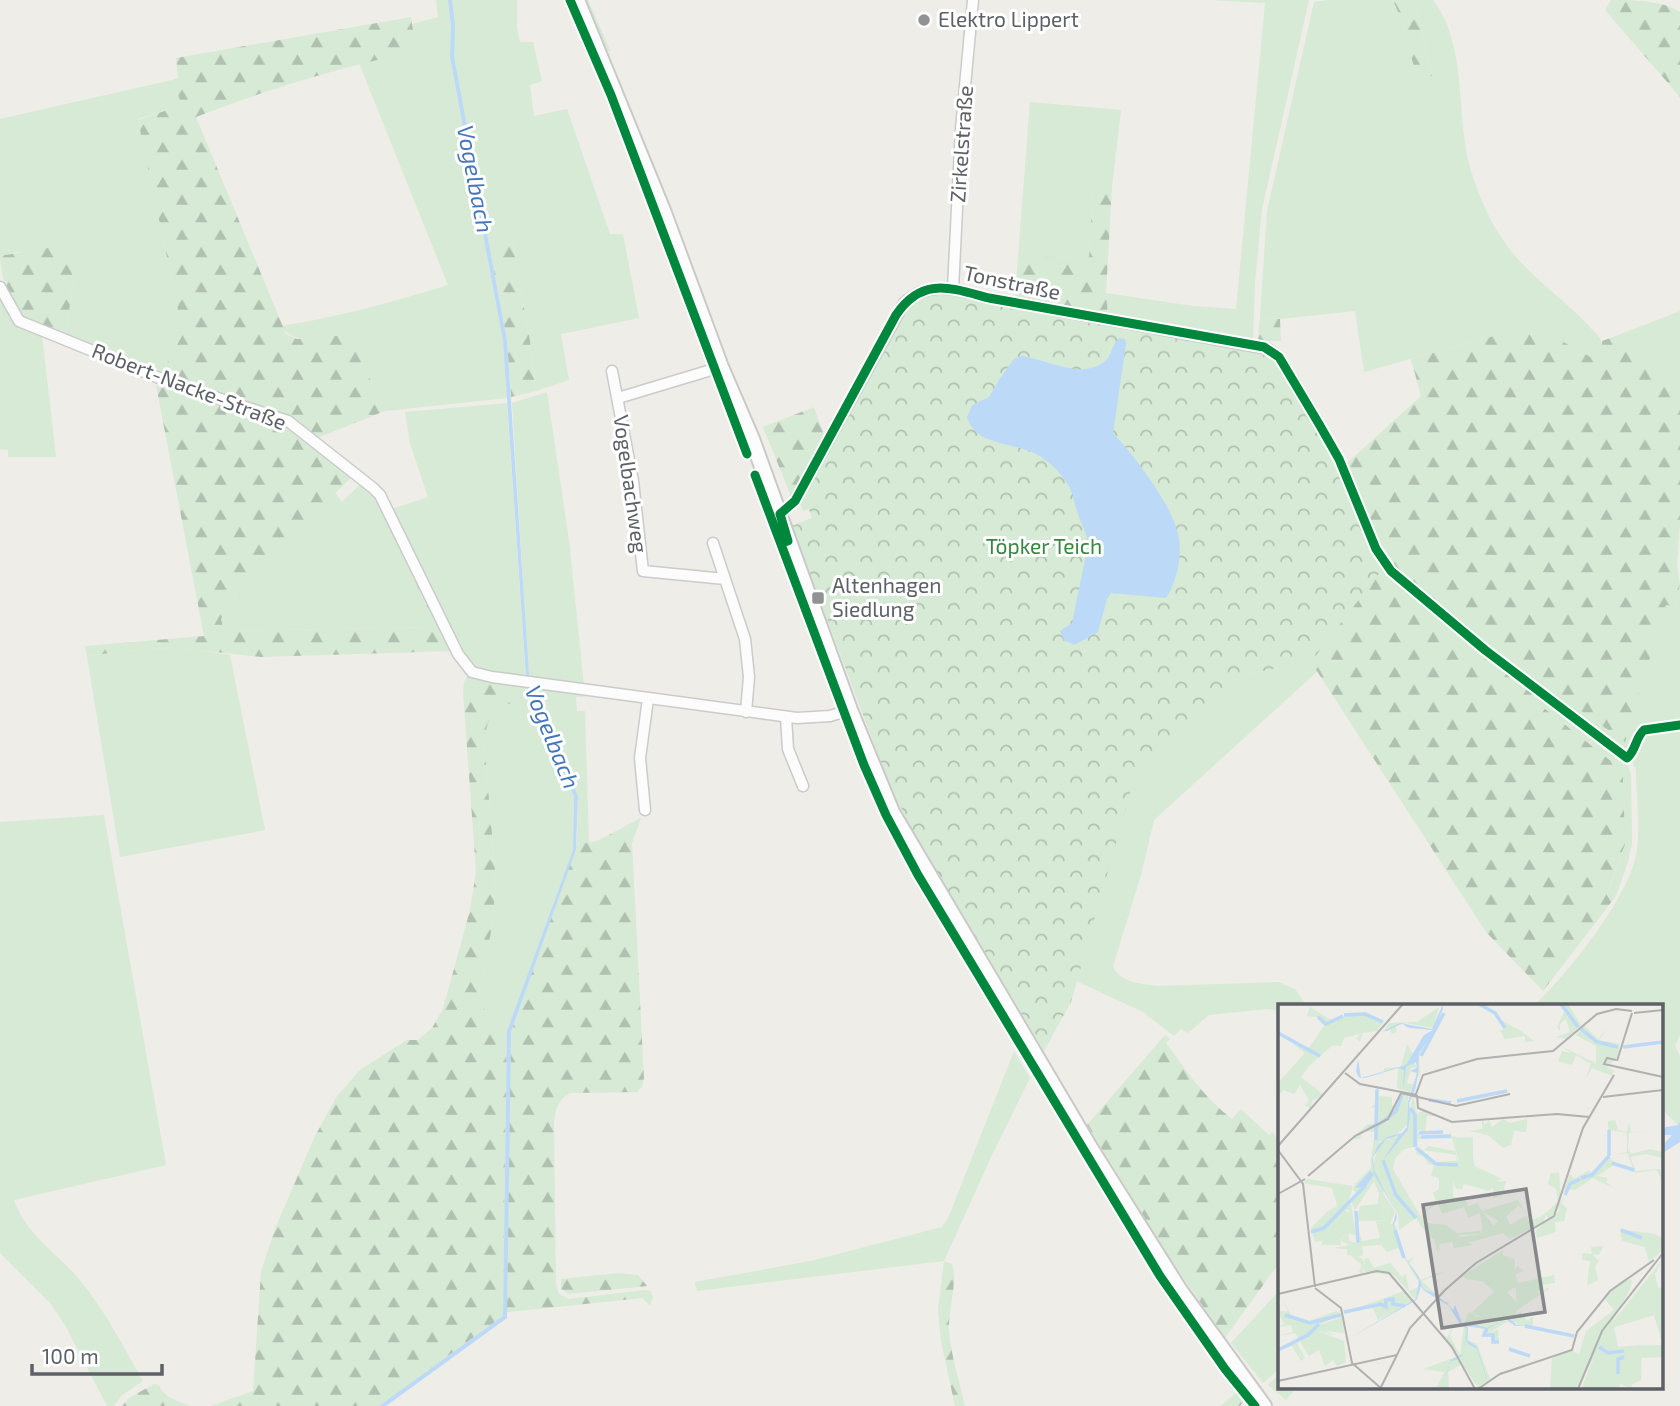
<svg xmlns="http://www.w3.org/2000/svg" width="1680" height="1406" font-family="'Exo 2',sans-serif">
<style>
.grass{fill:#d6ead5}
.forest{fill:url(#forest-firs)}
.park{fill:url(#park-crowns)}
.water{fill:#bcd9f7}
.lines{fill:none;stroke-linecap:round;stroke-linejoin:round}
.street-casing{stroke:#cacbca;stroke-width:13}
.secondary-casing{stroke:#c9cac8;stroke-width:18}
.street{stroke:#fcfcfc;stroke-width:10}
.secondary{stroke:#fcfcfc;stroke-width:14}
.cycleway-casing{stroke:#fff;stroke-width:13}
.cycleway{stroke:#00873e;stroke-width:9}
.poi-dot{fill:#909294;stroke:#fff;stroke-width:2.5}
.labels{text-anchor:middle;stroke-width:6;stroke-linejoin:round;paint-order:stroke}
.poi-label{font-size:21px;fill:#5d6166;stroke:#fff;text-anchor:start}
.street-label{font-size:21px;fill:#5d6166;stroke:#fff}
.park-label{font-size:21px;fill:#368540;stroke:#fff}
.water-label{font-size:23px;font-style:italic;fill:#4575ba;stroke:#fff}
.inset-river{fill:none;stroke:#bcd9f7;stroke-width:3.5}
.inset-road{fill:none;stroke:#b0b1b0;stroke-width:2}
.view{fill:#86888b;fill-opacity:0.15;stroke:#86888b;stroke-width:3.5}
.inset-edge{fill:none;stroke:#5d6166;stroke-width:3.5}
</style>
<defs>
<pattern id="forest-firs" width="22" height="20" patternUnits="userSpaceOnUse" patternTransform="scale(1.75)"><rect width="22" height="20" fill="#d6ead5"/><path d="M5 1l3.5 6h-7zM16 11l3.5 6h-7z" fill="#b1c1b1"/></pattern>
<pattern id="park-crowns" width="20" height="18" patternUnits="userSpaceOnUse" patternTransform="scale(1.75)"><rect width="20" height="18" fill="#d6ead5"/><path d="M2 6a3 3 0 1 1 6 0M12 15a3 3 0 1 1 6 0" fill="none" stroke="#b1c1b1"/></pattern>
</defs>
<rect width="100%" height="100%" fill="#eeede8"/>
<path class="grass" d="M436,0H448L451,25L450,57L503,341L507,398L385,411L349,335C328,337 293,347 282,326C339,317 393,302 448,285L359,63L415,51L412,24L438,17Z
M452,0H517V28L520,42H533L542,81L530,85L534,116L567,109L610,234H623L639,318L561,334L569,380L536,391L530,341L512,240H488L453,57L455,25Z
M582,0H588L611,52L604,49Z
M1212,0H1309L1262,209L1255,282L1253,342L1170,328L1108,315L1106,293L1193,306L1236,309L1265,3Z
M1327,0H1393L1403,24L1418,79L1432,75L1417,10L1411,0H1433C1466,42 1457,110 1468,160C1476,190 1488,219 1505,243C1527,275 1563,298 1589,326C1593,331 1601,337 1602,343C1604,349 1603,358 1603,364L1533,325L1364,372L1355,311L1280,319L1260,318L1267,211L1314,2Z
M172,80L183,105L138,119L183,334L161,374L66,338L73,278L19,252L0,256V119Z
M1030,102L1121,110L1112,187L1093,188L1089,258L1018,257Z
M0,294L11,317L26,328L42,335L56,457H8V450L0,449Z
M1680,311V399L1621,334Z
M547,392L569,540L584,686L529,681L512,403Z
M507,403L526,681L469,667L392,509L428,497L410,443L405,412Z
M362,483L371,490L370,497L379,505L436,627L224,631L220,618L225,611Z
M1680,585V722L1640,730L1632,751L1628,753L1557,702L1561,696L1625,741L1666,604L1675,607Z
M150,648L198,650L230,655L265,830L120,857L87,656Z
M1311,662L1318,671L1154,820L1141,875L1113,966C1119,983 1143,984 1158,986L1279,982L1295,989L1306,1005H1279V1016L1275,1010L1267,1009L1209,1015L1188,1033L1181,1029L1174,1036L1143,1012L1076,981L1134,779L1169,751L1202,716L1219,693L1240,675Z
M516,683L526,684L527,691L574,796L573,850L507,1031L486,1013L479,993L492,927L496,881L484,741C486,724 490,711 506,704Z
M530,685L571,690L585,695V697H576L577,711H585L589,842L577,844L578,796L530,690Z
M1533,692L1626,760L1631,774L1632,843L1628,862L1616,896L1608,892L1625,844L1529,696Z
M1680,728V1035L1675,1046L1680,1056V1122L1678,1125L1661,1108V1005H1535C1568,973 1627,900 1636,855C1641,828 1636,797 1636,770L1631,759C1637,752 1636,744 1640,737C1646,728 1669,729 1680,728Z
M104,815L166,1165L14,1200C27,1238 63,1256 86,1288C108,1316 125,1350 143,1381L122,1395L114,1406H107L65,1325L51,1304L0,1253V822Z
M1014,1051L1030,1078L992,1155L944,1261L697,1291L695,1282L811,1261L942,1227L949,1216Z
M1279,1291V1369L1263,1383L1231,1343Z
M1279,1374V1387H1297L1286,1400L1268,1385Z"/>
<path class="forest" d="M1393,0H1411L1417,10L1432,76L1417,79L1403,24Z
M1611,0C1633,0 1662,0 1680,12V97L1605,10Z
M411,17L416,51C341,67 268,89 196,117L286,334L297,339L349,335L385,411L317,438L288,419L161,374L183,334L138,120L182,105L172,80L178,78L176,58Z
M1093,187H1112L1106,293L1108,315L1015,298L1018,257L1089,258Z
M488,240H512L530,341L536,391L511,397L507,341Z
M65,245L73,278L66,338C53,332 38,328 26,321C10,311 0,273 0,256Z
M918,299L969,336L1135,330L1264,353L1287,380L1294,394L1327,444L1373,552L1384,567L1533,692L1530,697L1612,762L1623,778L1625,844L1608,891L1616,896L1543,991L1486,932L1311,662L1301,664L1170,623L1153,763L1134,779L1077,979L920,846L892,791L792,526L812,518L809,509L803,511L908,308Z
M1260,318L1280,319L1281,341H1258Z
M1533,325L1603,364L1602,341L1621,334L1680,399V525L1677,563L1680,585L1675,607L1666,605L1625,742L1562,697L1557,702L1395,570L1380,547L1345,465L1421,396L1411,359Z
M156,385L220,401L286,424L353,476L335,493L342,502L225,611L221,619L224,631L436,627L379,505L370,497L371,490L379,496L454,651L261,657L198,650L150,648L87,656L85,646L204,636Z
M814,407L824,435L791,496L763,427Z
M470,673L516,683L520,701C494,706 488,715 484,741L496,881L492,927L479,993L486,1013L507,1031L503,1316L379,1406H211L253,1391L261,1272L275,1229L314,1138L337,1096L360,1070L407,1040H418L432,1028L443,1009L470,910L476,872L463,691L464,682Z
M641,818L632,843L644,1078L642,1087L637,1092L570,1093C557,1101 556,1109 554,1124L556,1284L559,1294L569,1299L644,1290L650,1291L653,1297L650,1306L643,1298L507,1312L506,1290L511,1032L577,844L597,841Z
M1165,1035L1170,1039L1166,1043C1186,1070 1205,1099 1232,1119L1241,1109L1269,1135L1273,1132L1279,1142V1263L1225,1338L1172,1262L1087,1125Z
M944,1261L952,1264C958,1281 948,1311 949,1330C951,1356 959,1381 965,1406H955L941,1341L938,1311Z
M619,1273L638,1275L647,1286L569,1294L561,1289V1279Z
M154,1384L159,1385C164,1398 178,1401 190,1406H122L129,1398Z
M1239,1390L1246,1399L1240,1406H1221Z"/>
<path class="park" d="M942,293L1271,355L1327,444L1373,552L1384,567L1311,662L1240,675L1219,693L1202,716L1169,751L1134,779L1071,1002L1044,1051L935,871L892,791L792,526L812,518L809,509L803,511L800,502L900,318L918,299Z"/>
<path class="water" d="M448,0H452L455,25L454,57L507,341L530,690L578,796L576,849L511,1032L507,1318L386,1406H379L503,1316L507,1031L573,850L574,796L527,691L503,341L450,57L451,25Z
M1119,338L1125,339L1126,344L1113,433C1134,455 1172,505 1178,534C1183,554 1177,582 1166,598L1111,593L1107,599L1098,632L1074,645L1064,640L1060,631L1072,623L1088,545C1087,533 1082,526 1078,514C1074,504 1074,493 1067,483C1060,472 1048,460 1036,454C1013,442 975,446 967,417L972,405L989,397L1001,377L1014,359L1021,356C1046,359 1081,380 1104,362C1112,356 1112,344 1119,338Z
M1680,1122V1142L1661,1154V1147L1672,1135H1661V1128L1678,1125Z"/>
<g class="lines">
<defs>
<path id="street" d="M0,287L19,321L169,382L288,421L373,488L380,495L458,654L472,672L492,677L797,718L830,716L850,710
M953,289L961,129L973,0
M612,371L633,481L643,571L725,579
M618,398L721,367
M780,514L795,501L904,303C929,279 959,290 989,298L1268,349L1279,357L1319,424
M713,543L745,639L749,677L746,712
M786,717L788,749L803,786
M645,810L640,758L648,699"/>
<path id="secondary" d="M577,0L664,213L721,367L752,439L850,710L892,812L1091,1149L1179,1289L1264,1406"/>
</defs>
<use href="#street" class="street-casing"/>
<use href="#secondary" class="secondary-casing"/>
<use href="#street" class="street"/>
<use href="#secondary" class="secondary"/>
<defs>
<path id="cycleway" d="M570,0L611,95L747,454
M755,475L864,765L886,815L918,875L1160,1276L1225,1369L1255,1406
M781,543L788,541L780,514L795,501L896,315C922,276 951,288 989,298L1264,347L1279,357L1319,424L1339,459L1376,549L1391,571L1485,650L1627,758C1636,751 1635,738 1644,730L1680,725"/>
</defs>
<use href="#cycleway" class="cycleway-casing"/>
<use href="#cycleway" class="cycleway"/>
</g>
<g class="poi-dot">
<circle cx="924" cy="20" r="7"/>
<rect x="811" y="591" width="14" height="14" rx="3.5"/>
</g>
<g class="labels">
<g class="poi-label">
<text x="938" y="27">Elektro Lippert</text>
<text x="832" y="593">Altenhagen<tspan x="832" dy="24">Siedlung</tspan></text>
</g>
<g class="street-label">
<text transform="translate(962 144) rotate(-86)" y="7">Zirkelstraße</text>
<text transform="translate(1012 283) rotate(12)" y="7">Tonstraße</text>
<text transform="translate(189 387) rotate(21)" y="7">Robert-Nacke-Straße</text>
<text transform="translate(630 484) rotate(82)" y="7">Vogelbachweg</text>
</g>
<g class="park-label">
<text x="1044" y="554">Töpker Teich</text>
</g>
<g class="water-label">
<text transform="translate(475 179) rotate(79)" y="8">Vogelbach</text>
<text transform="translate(552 737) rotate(68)" y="8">Vogelbach</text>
</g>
</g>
<g transform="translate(1278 1004)">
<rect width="385" height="385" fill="#eeede8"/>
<path d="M284,0H290L303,21L288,35L278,33L292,28L288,15L282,20V27L279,23L287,6ZM32,3L51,15L85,10L105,18L99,27L85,29L82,38L78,34L84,29L66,34L63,42L55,41L31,62L23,73L46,91L34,97L33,105L27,101L31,96L22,81L16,90L6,86L0,91V79L27,49L15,40L30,45L46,22L39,13L29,12ZM161,3L155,24L128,19L117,22L119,27L114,30L112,25L105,28L111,19L139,18ZM221,15L243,27L256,37L247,38V32L227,35L222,27L227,24ZM306,21L320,35L330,24L321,36L342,40L339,53L329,63L336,66L334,72L314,64L308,74L313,59L309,58L298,51L294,61L280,57L284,47L293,49L284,43L318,59V42L298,31ZM130,90L129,121L117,132L128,130L135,90L139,111L144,106L157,112H149L147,127L139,126L140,142L126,145L117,155L115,165L147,220L143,222L138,214L121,226L120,211L95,163L100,142L115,132L99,139L98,122L84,128L82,135H73L90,120L98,121V103L92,104L98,100L99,92L114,93V101L119,102L123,91ZM337,116L340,126L349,128L351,119L353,129L385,125L351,129L350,145L353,150L372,145L383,148L384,154L369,150L352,153L358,167L382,165L385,177L378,166L358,169L341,161L356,166L349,149L338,150L349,148V129L333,126L331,152L330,125L325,121L330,125V117ZM195,133V156L181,158L175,134ZM326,153L331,152L336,161L319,172L330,174L328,178L335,184L315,174L297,186L286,185L292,170L296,175L311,166L315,170L331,156ZM190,160L216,173L215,177H228L224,192L215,194V184L210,187L194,182L182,161ZM156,161L169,163L187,181L175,178V193H187L190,202L200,199L202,209L190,214L186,203L164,210L160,200L145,209L158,196L155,189L161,185V174L153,172ZM273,169H281L283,199H284L285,193H286L284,200L289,204L286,217L277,218L278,228L259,234L258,226L280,208L282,202L271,215L268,211L265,219L232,235L225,229L193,238L178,234L204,230L205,208L216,222L227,209L232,221L247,212L252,217L264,212L280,198L278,185L270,180ZM105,189L117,208L112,221L101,203L102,198L113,211L102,196ZM73,200L78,231L69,230L62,235L63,241H44V225L67,206L70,209ZM99,200L107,216L79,217L82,202ZM325,242L321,251L314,250L321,257L317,262L320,276L309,282L312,257L304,256V249L314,250L313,243ZM237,269L240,279L276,271L277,279L263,281L264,286L259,289L266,287L270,283L271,285L239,306ZM214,305L225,316L236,319L247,320L235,315L242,307L249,317L255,312V325L229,318L207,331L210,324L185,321L191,308L200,313ZM364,341H384L385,353L364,354Z" fill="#d6ead5"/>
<path d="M155,28L140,49L152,38L141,52L142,71L139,73L138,64H133L129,79L137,81L134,89L119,84L120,64L106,68V64L123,63L129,40L135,50L127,62L134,54L140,66V51L137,56L136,51ZM204,115L207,121L211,115L214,123L225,115V144L210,131L191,127L204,125ZM99,122V138L103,139L109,134L114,132L100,142L94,155L106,188L102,196L113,212L102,198L101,203L112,221L116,218L129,257L137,253L131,259L143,276L160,269L166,268L144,277L160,292L145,285L120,244L109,248L103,241L84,242L85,251L79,253L84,254L88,263L86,255L90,254L96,264L112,259L124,273L128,270L131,287L141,283L138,296L116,271L87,268L84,263L85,270L81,268L84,261L72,251L74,246L70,253L69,245L56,244L72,241L62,236L70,229L71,237L82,240L79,222L84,237L102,234L98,217L107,216L99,204L101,190L96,177L77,206L73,197L79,189L75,186L77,180L93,164V155L97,128L88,127ZM139,126L142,133L162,131L180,133L175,134L180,158L194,156L193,144L197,162L224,175L215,178L216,173L199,164L182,161L193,182L165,167L169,163L150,160L149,154L138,150L140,142L158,158L179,159L178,151L146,146L151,142L177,147L174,134L135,135ZM71,196L73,206H67L44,224V237L37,238L33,224L50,207ZM240,196L251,215L241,201L222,218L205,208L207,223L216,218L205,225L200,199L204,207ZM143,211L148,212L149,219L168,221L179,229L203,227L204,230L180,231L195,241L176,244L174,238L166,239L161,240L162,246L159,247L157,237L143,222L147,220ZM342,225L377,230L385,235V246L371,258L367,243L344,237ZM225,246V251L237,256L234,268L240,262L246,267L237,270L239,282L229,288L241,301L236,315L245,317L248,321L212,312L214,306L205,313L193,309L218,286L204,277L188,275ZM385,255L377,270L380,284L385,283V341L376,311L336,323L340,343L364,341L363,376L353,381L354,385L342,380L341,385H303L326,329ZM346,275L354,276L352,285L299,385H272L274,354L294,347L301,350L308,327L336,306L326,294ZM3,292L13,311L31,317L58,307L64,310L37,323L57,331L40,327L19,339L27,354L23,357L14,342L0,347L20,334L17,329L0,332L15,328L13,321L0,323L6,320L0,307H10ZM176,320L172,332L182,351L186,322L191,320L209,325L215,322L207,331L220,325L221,339L215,338V331H206L207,325L190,322V336L199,340L212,375L200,383L160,326L169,334ZM165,336L184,360L170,368L171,385H158L166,368L145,365L178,353Z" fill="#d6ead5"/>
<path d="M225,115L232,119L249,115V122L248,128L236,127L233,141L225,144ZM40,327L66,337L68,358L59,362L55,356L47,362L41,346L31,352L21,336Z" fill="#d6ead5"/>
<path d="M145,150L158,158L195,156L182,161L194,182L185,180V185H178L170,162L150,160ZM29,175L75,182L71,196L60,204L54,184L25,179ZM220,249L237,258L236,282L222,293L204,277L183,273ZM375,270L379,285L385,284V341L376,311L329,325ZM126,287L134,298L100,316L95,304L65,309Z" fill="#d6ead5"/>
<path d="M64,313L66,329L38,326L37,323Z" fill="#d6ead5"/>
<path d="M165,0V5L155,29L141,49L140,71L137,86L131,99L132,111L130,126L105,156L121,131L108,135L95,153L96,166L118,208L119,214L116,220L117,227L115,220L118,208L96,170L88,182L77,184L92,167L96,170L94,155L100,141L109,133L124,129L129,123L130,98L139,69L132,67L139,64L138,58L128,63L125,87L126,66L120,64L87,74H82L80,72L78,67L80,55L83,74L128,61L146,31L155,26L132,24L129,23L125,20H123L109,27H107L104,28L122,19L154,25ZM126,252L141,273L145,285L156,289L167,298L173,299H169L175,306L177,301L185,321L191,319L209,324L228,315H232L233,316L236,318L238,321H248L237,322L228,315L209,325L188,322L190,324L189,336L199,343L208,372L209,377L199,345L190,340L188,334L185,351L178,356L173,357L163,385L173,356L185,350L189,325L182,320L171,302L145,286L143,282L139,295L137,297L68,336L138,295L141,276Z" fill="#bcd9f7"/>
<path class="inset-river" d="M201,0L217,9L227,24M283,0L300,23M66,11L87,10L105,18M40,13L48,20L65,12M303,25L319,38L340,43M0,29L42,52M345,43L385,38M143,52L166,9M151,96L173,99M179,97L229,87M132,104L137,111V143M91,124L98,121L99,85M141,129L165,128M143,133L173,132M98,136V123L118,107L124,90M138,144L158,160L180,161M331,152V126M105,156L118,191L138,214M334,159L356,166M303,174L314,171L331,152M287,191L292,180L302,175M78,207L80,239M117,226L126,254M343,226L364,234M33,228L46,224L87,182M66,308L103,300L108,303V296L115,295V300L127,302M7,311L32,319L63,311M247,322L296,332M209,324L206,331H215V338H221M321,343L330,349L346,347M231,345L252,352M0,346L30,331L41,320M340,370V355L346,353"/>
<path class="inset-road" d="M356,9L385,6M338,56L329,54L326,60L385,73M339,57L354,9M67,69L82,80L139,91M138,90L145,71L199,55L275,47L319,10L338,5L354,7M139,91L140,104L174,118L279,110L311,113M325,93L385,86M0,142L125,0M0,146L25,180L37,283M30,172L77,132L110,115L123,89L178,102L232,90M0,190L27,175M37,284L63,304L74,359L104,385M0,290L99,267L111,269L174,343L197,385M0,377L119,351L132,324L167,286L198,259L276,212L305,124L336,71M102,385L119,351M200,385L222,370L294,346L299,328L332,287L376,256M300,385L324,327L385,249"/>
<path class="view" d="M248,185L267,308L164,324L145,201Z"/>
<rect width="385" height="385" class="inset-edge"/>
</g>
<path d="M32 1364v10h130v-10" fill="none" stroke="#5d6166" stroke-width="3.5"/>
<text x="42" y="1364" font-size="21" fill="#5d6166" stroke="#ffffff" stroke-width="5" paint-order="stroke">100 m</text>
</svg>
